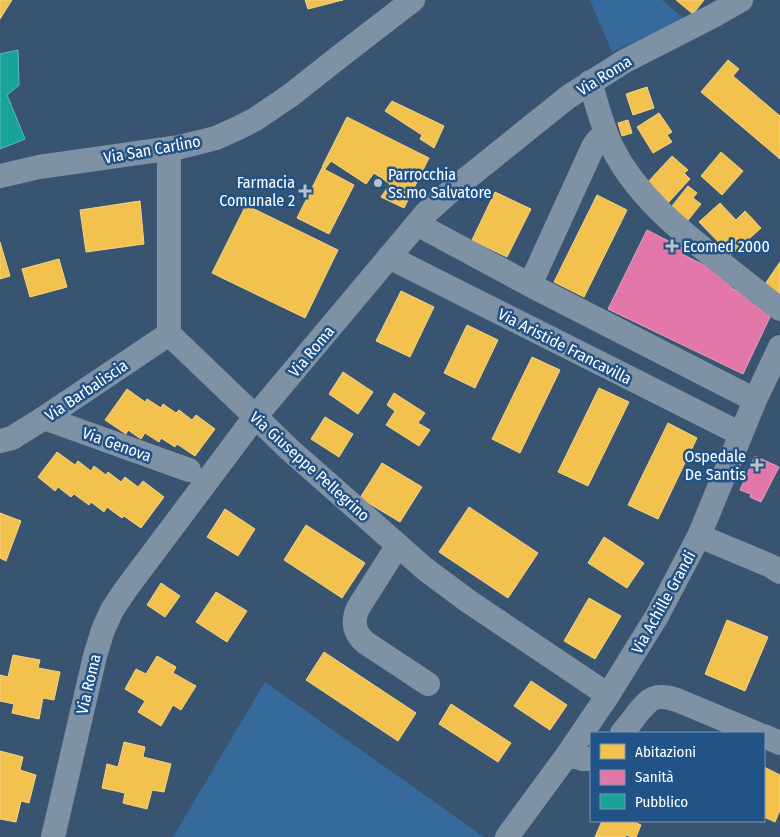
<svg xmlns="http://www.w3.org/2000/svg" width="780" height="837" font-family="'Fira Sans Condensed',sans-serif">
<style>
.green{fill:#366a9c}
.homes{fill:#f2c14e;stroke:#f6d483}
.health{fill:#e377a8;stroke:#eba0c2}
.public{fill:#17a398;stroke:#5dbfb7}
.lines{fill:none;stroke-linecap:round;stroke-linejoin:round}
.minor{stroke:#7f92a5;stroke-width:24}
.poi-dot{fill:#b9c3cd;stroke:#225386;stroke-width:2}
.labels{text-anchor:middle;stroke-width:5;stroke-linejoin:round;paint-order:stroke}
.street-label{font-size:16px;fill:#fff;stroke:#225386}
.poi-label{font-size:16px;fill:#fff;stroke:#225386;text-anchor:start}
</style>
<rect width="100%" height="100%" fill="#385470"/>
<path class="green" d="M590,0H662L685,19L612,52Z
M265,682L484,837H173Z"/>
<path class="homes" d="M0,0H12L0,19Z
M305,0H343L308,9Z
M676,0H704L693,14Z
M728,60L739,69L733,76L780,116V159L701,92Z
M647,87L654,108L633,115L626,94Z
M392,101L444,126L434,148L420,139L422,135L385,111Z
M659,113L672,132L667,135L672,142L653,153L637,127Z
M347,117L429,158L404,208L381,197L390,184L374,173L366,184L331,161L325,169L322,167Z
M628,120L632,133L622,136L618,123Z
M721,152L743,171L722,195L701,176Z
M672,156L688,170L684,173L690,179L668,203L647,183Z
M322,168L354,185L329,234L297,218Z
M688,186L697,193L693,198L701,204L685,224L668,211Z
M495,192L531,209L507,257L472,240Z
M597,195L627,210L584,297L554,282Z
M140,201L144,244L86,252L80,210Z
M720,203L736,220L745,211L761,228L731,255L699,222Z
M246,205L338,250L305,318L212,273Z
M0,242L10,276L0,279Z
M59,259L67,287L30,297L22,269Z
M780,262V299L763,287Z
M401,291L434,307L410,357L376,341Z
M467,325L498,340L475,388L444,373Z
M532,357L560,370L520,453L492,439Z
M343,372L373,392L358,414L329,394Z
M599,388L629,402L588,486L558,472Z
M127,389L145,402L147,399L161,408L163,404L176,413L179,410L192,420L196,415L215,429L195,456L177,444L175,447L161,438L159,442L145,433L141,439L128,430L126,434L105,420Z
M394,393L425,413L418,423L430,430L419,446L386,425L395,411L387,405Z
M325,417L353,434L339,457L311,439Z
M668,423L697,438L658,519L628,505Z
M57,452L75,465L78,461L91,471L94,466L106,475L108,472L121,482L125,477L138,487L143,481L164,497L141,528L124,516L122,518L107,507L104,512L91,502L89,505L74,494L71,497L58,487L55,491L38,477Z
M382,463L422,487L400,522L360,498Z
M469,507L538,553L508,598L439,552Z
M225,509L255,529L238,556L207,537Z
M0,513L21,521L6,561L0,558Z
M306,525L365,563L342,598L284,560Z
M604,537L644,563L627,588L588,563Z
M161,583L180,596L165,617L147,605Z
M216,592L247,611L227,642L196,622Z
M589,598L621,616L595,659L564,641Z
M727,620L768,637L745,691L705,674Z
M324,652L416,713L398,741L306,680Z
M13,655L40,660L38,668L60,672L54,700L43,698L39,719L12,713L14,704L0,701V675L8,677Z
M157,656L176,667L173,673L196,686L181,710L173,705L161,726L138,712L145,701L125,689L136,669L146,674Z
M531,681L567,705L550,730L514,706Z
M451,704L511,743L498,762L439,724Z
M124,742L145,747L143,757L171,764L164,792L152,790L147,809L123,803L125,793L102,788L107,764L118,767Z
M0,751L23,757L20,770L36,775L29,803L21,801L16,822L0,819Z
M764,767L780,775V810L775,822L764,817Z
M602,821H632L641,825L636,837H631L626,835L625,837H595Z"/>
<path class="health" d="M647,230L684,249L682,254L718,272L716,275L734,284L731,288L746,295L745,298L760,305L759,309L771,315L743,374L608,309Z
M755,456L779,467L761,502L750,497L751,494L740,490Z"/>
<path class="public" d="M18,50L19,85L7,95L25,139L0,149V54Z"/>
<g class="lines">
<path class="minor" d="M590,82C597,104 602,127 612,147C636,195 679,230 720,262C740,278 760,294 780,309
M169,149V334L290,450L425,569L468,601L608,695
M0,176L39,167L180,147L216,138L238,128L254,120L291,95L339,57L413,0
M417,224L530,285L755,400
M389,257L741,434
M530,285L593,147L597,141L605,133
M44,418L189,470
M0,441L12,438L44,418L169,334
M699,536L771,566L780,572
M398,545L358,608C352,622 354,633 366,643L428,684
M622,733C627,727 632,721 637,714C650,698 655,693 677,700L756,733
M764,736L780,743
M568,754L583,759H591
M53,837L95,656L103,630L112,610L126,589L255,417L406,237L426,213L446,195L568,97L625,61L713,16L741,0
M507,837L568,754L608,695L657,616L699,536L755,400L780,347"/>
</g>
<g class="poi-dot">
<circle cx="378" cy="183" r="5"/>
<path d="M302.5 183.5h5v5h5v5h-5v5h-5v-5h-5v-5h5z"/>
<path d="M669.5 238.5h5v5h5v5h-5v5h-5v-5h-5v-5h5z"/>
<path d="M754.5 457.5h5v5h5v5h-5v5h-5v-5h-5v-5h5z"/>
</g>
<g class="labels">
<g class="street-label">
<text transform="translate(604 75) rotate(-32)" y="6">Via Roma</text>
<text transform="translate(152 149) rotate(-10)" y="6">Via San Carlino</text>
<text transform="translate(565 346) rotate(27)" y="6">Via Aristide Francavilla</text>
<text transform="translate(311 351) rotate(-50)" y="6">Via Roma</text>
<text transform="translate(86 390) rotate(-34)" y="6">Via Barbaliscia</text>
<text transform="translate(117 444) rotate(20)" y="6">Via Genova</text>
<text transform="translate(310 466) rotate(42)" y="6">Via Giuseppe Pellegrino</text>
<text transform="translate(663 602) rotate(-61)" y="6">Via Achille Grandi</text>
<text transform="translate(88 684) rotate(-77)" y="6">Via Roma</text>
</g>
<g class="poi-label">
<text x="388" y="180">Parrocchia<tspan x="388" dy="18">Ss.mo Salvatore</tspan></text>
<text x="295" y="188" text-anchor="end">Farmacia<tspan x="295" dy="18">Comunale 2</tspan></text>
<text x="683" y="252">Ecomed 2000</text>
<text x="746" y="462" text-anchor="end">Ospedale<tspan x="746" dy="18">De Santis</tspan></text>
</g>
</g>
<rect x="590" y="732" width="175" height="90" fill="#225386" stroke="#7a98b6"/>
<rect x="600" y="744" width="25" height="15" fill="#f2c14e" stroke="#7a98b6"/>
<text x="635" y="757" font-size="15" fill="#ffffff">Abitazioni</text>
<rect x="600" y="770" width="25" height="15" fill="#e377a8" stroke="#7a98b6"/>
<text x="635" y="782" font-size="15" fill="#ffffff">Sanità</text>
<rect x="600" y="794" width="25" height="15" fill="#17a398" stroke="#7a98b6"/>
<text x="635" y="807" font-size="15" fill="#ffffff">Pubblico</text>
</svg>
